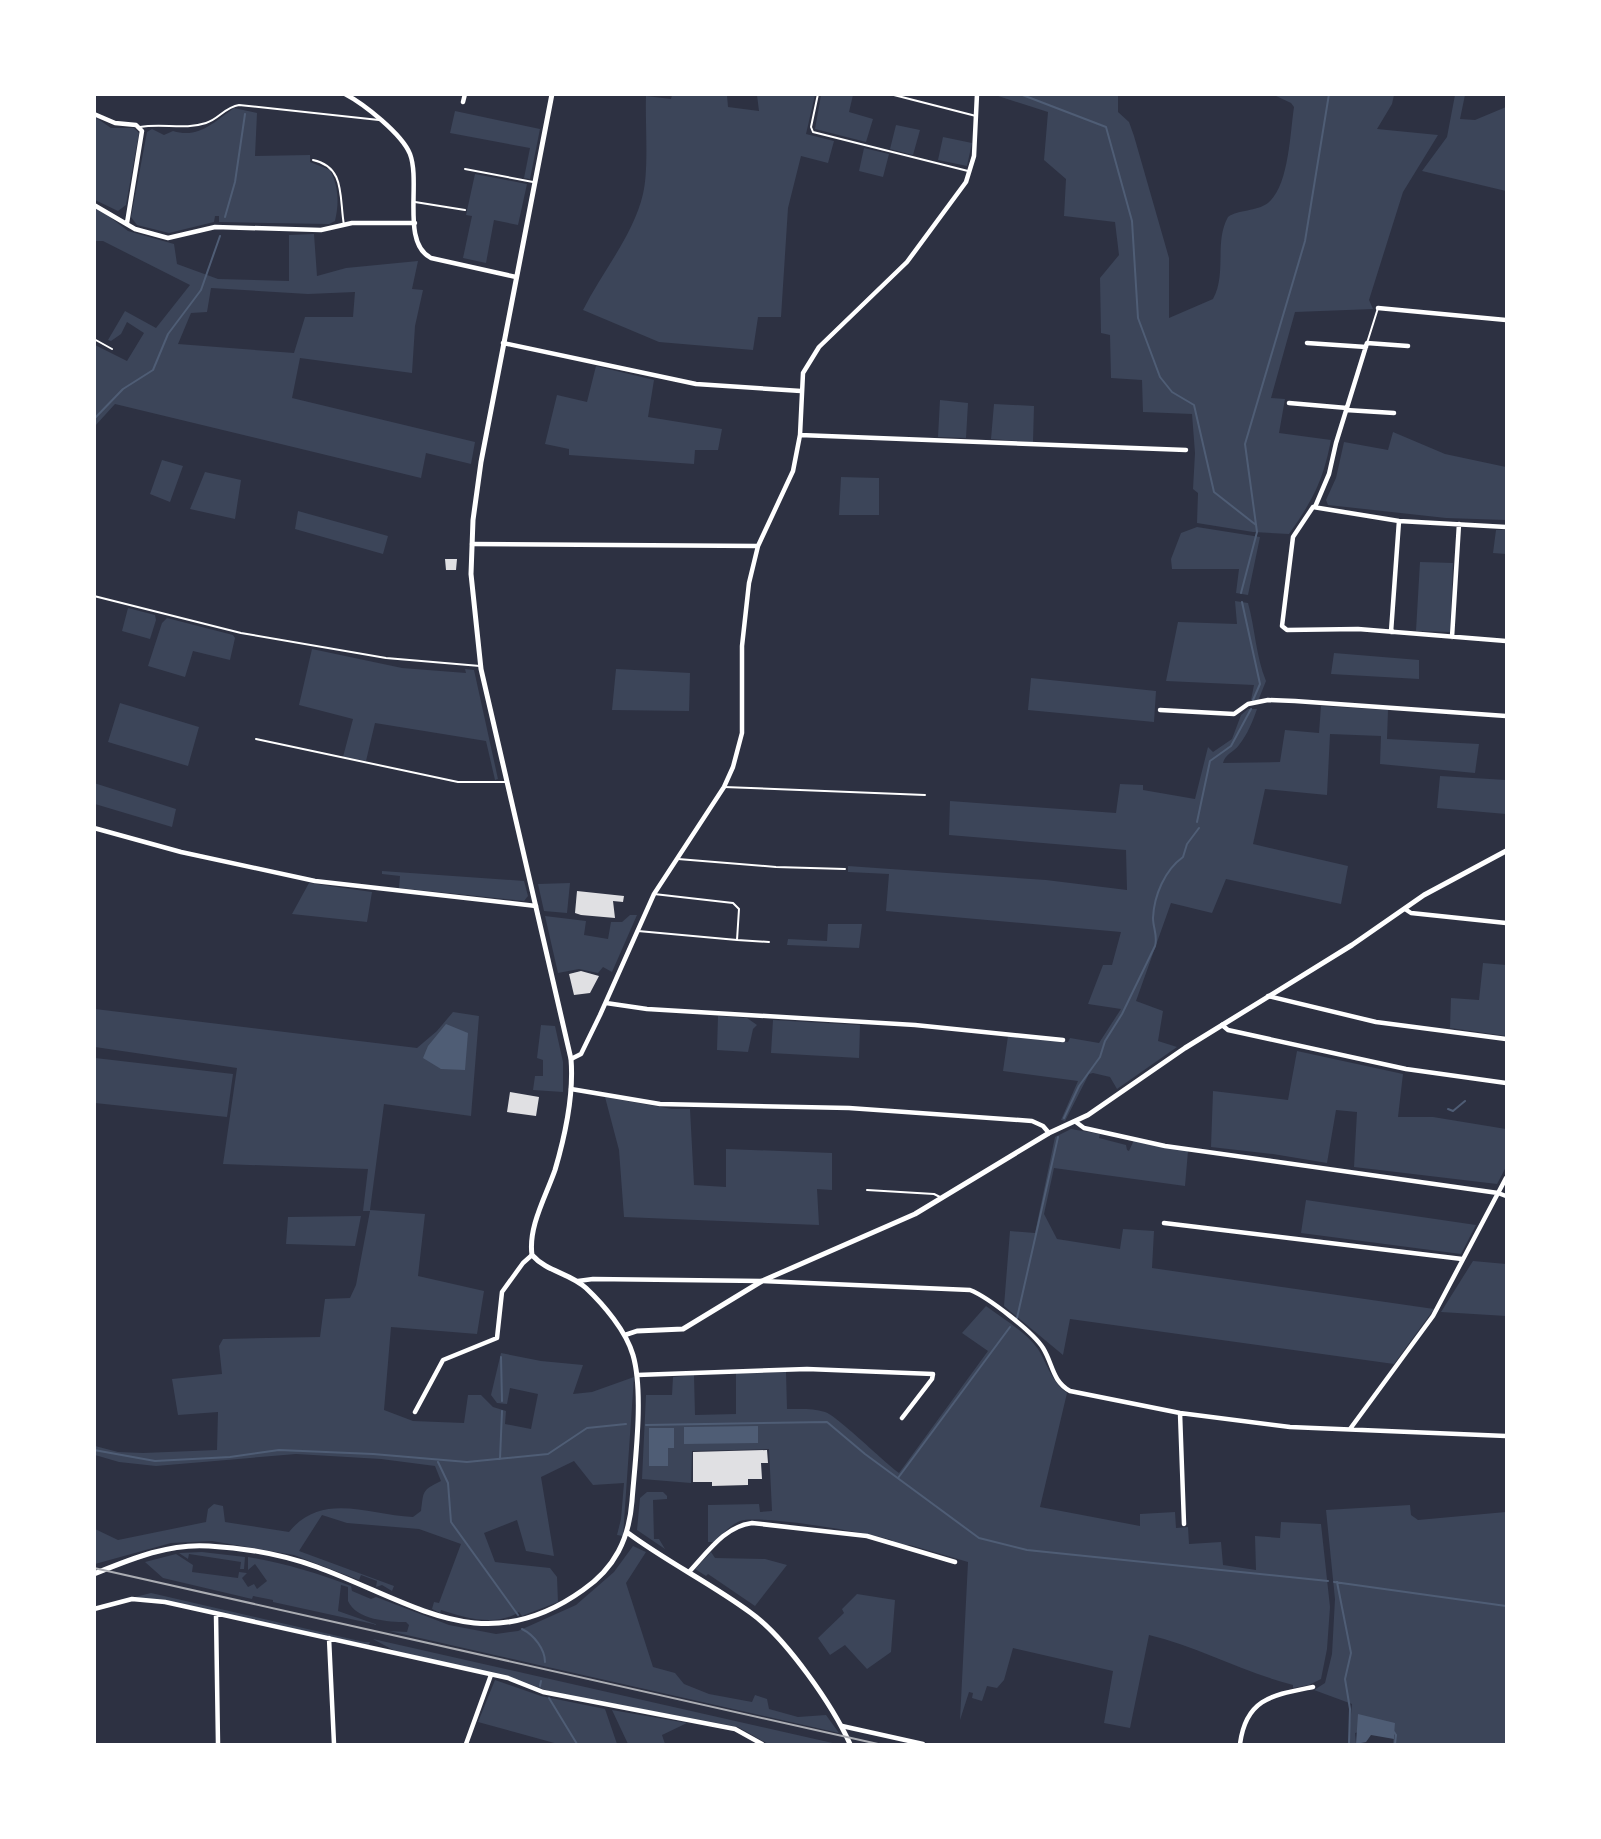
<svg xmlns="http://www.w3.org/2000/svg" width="1601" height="1839" font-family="'Sofia Sans Condensed',sans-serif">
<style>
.green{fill:#3c4559;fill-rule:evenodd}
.water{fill:#4f5d75}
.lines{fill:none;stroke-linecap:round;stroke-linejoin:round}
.stream{stroke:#4f5d75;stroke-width:2}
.building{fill:#e0e0e3}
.service{stroke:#fff;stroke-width:2}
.minor{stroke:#fff;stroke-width:4.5}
.tertiary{stroke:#fff;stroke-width:5}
.rail{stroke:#abadb3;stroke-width:2}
</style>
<rect width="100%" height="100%" fill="#2d3142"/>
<path class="green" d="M672,95H727L728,107L759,111L757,95H815L806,134L834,141L828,163L801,156L788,208L781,317H758L753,350L659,342L583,310C602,272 633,236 643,194C649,170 645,122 646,96L671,99Z
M821,95H853L849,112L873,119L866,142L815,129Z
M995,95H1118V112L1129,122L1134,136L1169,258V318L1213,299C1227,274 1214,242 1228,217C1239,209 1256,212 1268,203C1289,186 1290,133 1294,107L1291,103L1274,95H1394L1392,104L1377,129L1438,135L1403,192L1369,300L1373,309L1295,312L1271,398L1285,399L1279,433L1331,440C1323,481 1313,500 1289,534L1253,532L1197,523L1198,493L1193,489L1195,453L1192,414L1143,412L1142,380L1111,378L1110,335L1101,333L1100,278L1119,255L1115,222L1064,216L1066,179L1044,160L1048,112Z
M1455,95H1465L1460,119L1475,120L1506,107V191L1422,171L1447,137Z
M234,108L257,113L255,156L310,155V162L330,170C339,187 339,204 335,221L329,224L219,222V216H215L214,222L169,233L137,225L131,217L147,132L152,129L164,135L173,131C199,139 214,122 234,108Z
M455,111L540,129L530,179L524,178L530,148L450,133Z
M95,117L111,128H134L139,133L126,205L118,211L95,200Z
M896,125L920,130L913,155L890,149Z
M943,137L972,143L967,166L938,160Z
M864,148L889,154L883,177L859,171Z
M475,174L527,184L518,225L494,220L486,263L463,258L472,216L466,215Z
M95,208L102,211L128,231L174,244L177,264L218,279L289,281V235L314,234L317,276L346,268L418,261L412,289L423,290L415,326L412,373L300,358L292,398L475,442L471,464L426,453L421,478L115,404L95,426V345L127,361L144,333L127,322L121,334L111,341L108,340L125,311L156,328L190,285L103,241H95ZM211,288L308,294L355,292L353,317H305L294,353L178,344L191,313L207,312Z
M596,366L654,380L648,417L722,429L718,450H695L694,464L569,455V449L545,444L557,395L587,402Z
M940,400L968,403L966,438L938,437Z
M994,404L1034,406L1033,442L991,439Z
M1393,432L1445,454L1506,467V520L1446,518L1328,505L1326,500L1336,478L1344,442L1388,450Z
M162,460L183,466L170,502L150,494Z
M205,472L241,480L235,519L190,509Z
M841,477L879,478V515H839Z
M298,511L388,536L383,554L295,529Z
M1197,527L1260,537L1248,595L1236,593L1239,569H1172L1171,559L1181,533Z
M1496,530H1506V554L1493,553Z
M1420,562L1453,563L1450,632L1416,631Z
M1235,601L1248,603C1255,628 1256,657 1266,681L1258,701L1251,700L1254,685L1166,681L1178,622L1237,624Z
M128,608L155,615L156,620L150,639L122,631Z
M167,618L233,635L235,638L230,660L193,651L185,677L148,666L162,623Z
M312,649L402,668L466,673L465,669L474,670L498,779L495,780L486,741L375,723L366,761L343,757L353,719L299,705Z
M1334,653L1419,660V679L1331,674Z
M616,669L690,673L689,711L612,710Z
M1031,678L1156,691L1154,722L1028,710Z
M120,703L199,727L188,766L108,742Z
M1321,706L1388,710L1387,739L1479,744L1475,773L1380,764L1381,736L1330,734L1327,795L1265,789L1253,844L1348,866L1341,904L1226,879L1212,913L1171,903L1136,1001L1163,1011L1158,1041L1177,1047L1117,1089L1110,1077L1093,1073L1089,1074L1065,1121L1061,1120L1078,1081L1003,1071L1008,1036L1068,1042L1070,1038L1099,1043L1121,1009L1088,1004L1103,965H1112L1121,932L886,911L889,874L848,872V866L1046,880L1127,890L1126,850L949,835L950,801L1116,813L1120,784L1143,785V790L1195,799L1208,747L1213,752L1232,739L1241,715L1248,709H1257C1253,721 1247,735 1239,745C1234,752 1225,754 1223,763L1280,762L1285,730L1319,733Z
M1440,776L1506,780V814L1437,808Z
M94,783L176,809L172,827L95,804Z
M382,871L524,881L528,896L524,901L399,888L400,876L382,874Z
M309,883L372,892L367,922L292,914Z
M570,883L567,913L544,911L538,884Z
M630,915H637L612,972L603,967L598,973L579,969L558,973L545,916L586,921L584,935L608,939L611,922H622Z
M828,924H862L859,948L787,945L788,939L827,941Z
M1483,963L1506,965V1036L1450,1028L1451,998L1479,1000Z
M95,1009L417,1048L437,1031L453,1012L479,1016L471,1116L384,1104L370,1210L425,1214L418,1276L484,1291L477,1334L391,1327L384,1410L413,1421L464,1423L468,1395H481L493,1407L506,1411L505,1424L531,1429L538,1394L510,1388L507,1404L497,1403L491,1395L501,1353L541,1361L583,1365L573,1394L592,1392L634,1377L623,1536L617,1535L621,1519L624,1483L593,1485L574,1461L541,1477L554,1556L526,1551L517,1520L484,1533L495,1562L550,1568L557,1577L558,1602L522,1616L519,1612C496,1627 465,1618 441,1610L440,1613L432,1609L434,1602L439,1603L461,1544L419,1529L347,1523L322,1515L299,1551L394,1586L392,1591L382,1585L376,1587L377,1581L361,1575L359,1580L294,1555L212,1541L171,1543L95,1564V1529L118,1540L206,1522L208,1509L214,1504L223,1506L225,1522L289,1532C322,1491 369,1515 413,1517L421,1511C424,1491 421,1491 441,1481L435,1466L381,1459L296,1454L156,1466L119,1462L95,1455V1446L118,1452L143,1453L217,1450L218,1412L178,1415L172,1379L222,1374L219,1346L223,1339L320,1337L325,1299L350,1298L356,1285L370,1211H363L368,1169L223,1164L237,1068L95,1047Z
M718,1016L747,1018L757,1025L753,1029L748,1052L717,1050Z
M773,1020L860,1025L859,1058L771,1053Z
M541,1025L555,1026L563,1062V1092L533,1090L535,1076H543V1060L537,1058Z
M1297,1051L1403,1074L1398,1117H1433L1506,1129V1167L1497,1184L1354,1167L1357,1112L1336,1110L1327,1163L1273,1154L1211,1147L1213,1091L1288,1100Z
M95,1058L233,1074L227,1117L95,1103Z
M605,1097L672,1109H690L694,1185L726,1187V1149L832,1153V1190L817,1189L819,1225L624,1217L619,1150Z
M1071,1129L1100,1134L1099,1138L1126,1145L1127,1150L1129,1151L1134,1140L1188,1151L1185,1186L1054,1168L1044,1214L1057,1239L1120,1249L1123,1229L1154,1231L1152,1268L1434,1309L1394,1364L1070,1319L1063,1355L1004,1306L1010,1231L1035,1233L1055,1137Z
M1306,1200L1476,1225L1461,1254L1301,1233Z
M361,1216L355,1246L286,1244L288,1217Z
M1473,1261L1506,1264V1316L1441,1312Z
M986,1306C1003,1319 1026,1332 1038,1349C1048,1365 1051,1381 1067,1393L1040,1507L1140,1526V1514L1175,1512L1176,1528L1188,1527L1189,1544L1221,1542L1223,1565L1256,1570L1255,1536L1280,1538L1281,1522L1321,1524L1330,1607L1327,1649L1321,1679L1309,1685L1293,1688V1685C1243,1672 1199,1647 1149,1635L1130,1728L1104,1723L1113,1671L1013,1648L1004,1680L997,1688L987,1686L982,1701L972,1698L973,1693L969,1692L960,1720L968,1562L910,1545L891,1546L892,1540C868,1533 761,1514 740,1521C730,1525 722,1535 715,1542H708V1505L759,1504L760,1512L772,1511L769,1449L692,1451L691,1483L642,1479L646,1395H672L673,1377L694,1375L695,1415L736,1414V1373L786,1372L787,1409C800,1409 813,1408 825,1412C836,1415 884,1462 899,1473L988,1351L962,1333Z
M647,1492H663L667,1496V1499L653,1500L654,1539H659L665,1549L637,1530L640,1498Z
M1410,1505L1411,1515L1418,1520L1506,1512V1744H1393L1395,1723L1355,1733L1356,1744H1348L1352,1704L1314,1690L1325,1683L1332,1654L1335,1599L1326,1510Z
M633,1546L646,1552L626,1583L653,1667L675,1673L684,1684L709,1694L752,1702L755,1695L767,1699L769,1709L798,1717L826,1715L839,1733L389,1631L407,1632L409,1625L406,1622C389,1622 356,1620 348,1601V1587L341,1585L338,1611L378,1625L273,1602V1600L253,1596L252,1599L163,1578L145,1562L176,1554L193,1565L192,1572L238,1578L239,1572L247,1573L242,1578L248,1587L254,1584L257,1589L267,1581L255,1564L248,1570V1557C284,1563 317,1573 351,1586L352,1591L371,1599L376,1597L449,1625L496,1634L518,1631L576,1605L614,1572Z
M202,1552L245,1557L244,1569H240L241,1562L189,1554L188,1559L179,1553Z
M711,1552L715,1558L765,1559L787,1565L755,1606L708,1574L706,1576L695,1569Z
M151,1593L364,1642H370L369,1645L135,1597Z
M857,1594L895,1600L891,1652L867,1669L845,1645L830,1655L818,1638L844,1613L842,1609Z
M373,1639L837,1744H768L738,1727L551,1692L510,1677L395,1651Z
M495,1680L541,1696L605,1709L617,1744H558L478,1722Z
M612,1710L687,1723L662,1735L665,1744H628Z"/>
<path class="water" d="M446,1024L468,1033L465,1070L441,1069L423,1058L428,1046Z
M758,1426V1443L684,1444V1427Z
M649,1428H674V1448H668V1466H649Z
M1358,1714L1395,1723L1394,1739L1371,1735L1366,1742L1356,1744Z"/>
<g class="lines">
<path class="stream" d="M1020,94L1106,127L1132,221L1138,318L1160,377L1172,392L1194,405L1214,492L1256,525
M225,217L235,182L245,114
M94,419L123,389L153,370L168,334L201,290L220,236
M1241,593L1257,532L1245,444L1305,241L1329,94
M1242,602L1260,684L1253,700
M1197,822L1210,761L1231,746L1251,709
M1448,1109L1453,1111L1465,1101
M1064,1118L1079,1086L1100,1057L1105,1041L1122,1014L1155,946C1158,936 1153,928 1153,918C1154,895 1165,870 1183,857L1187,844L1199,828
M1017,1318L1058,1137
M501,1357L502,1401
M646,1425L827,1422L865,1454L979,1538L1027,1550L1328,1581
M94,1450L155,1461L230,1457L279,1450L373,1454L467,1462L548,1454L587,1428L626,1424
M500,1459L502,1411
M438,1462L448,1483L451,1522L518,1615
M898,1478L1010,1327
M1334,1582L1506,1606
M1337,1582L1351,1653L1345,1679L1350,1709L1349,1744
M522,1629C534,1635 545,1649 545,1662
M540,1686L541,1681
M549,1698L577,1744
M1394,1732L1396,1735L1395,1744"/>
</g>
<path class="building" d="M445,559H457L456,570H446Z
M577,891L624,896L623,902L613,901L615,918L581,915L575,913Z
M581,971L599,976L590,993L574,995L569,974Z
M510,1092L539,1097L536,1116L507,1112Z
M767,1450L768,1463H761L762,1479H748V1485L712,1486V1482H693V1452Z"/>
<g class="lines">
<path class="service" d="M818,94L811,127L813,132L968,171
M890,94L976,116
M140,127C162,123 185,130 206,123C219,119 225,107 239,105L379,120
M313,160C346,167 339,198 344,225
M465,169L533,182
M415,202L465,210
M94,339L112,349
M1367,343L1378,308
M94,596L241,633L386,658L480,666
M256,739L458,782H507
M724,787L925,795
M678,859L776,867L845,869
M654,894L733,903L739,909L737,940L769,942
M638,931L737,940
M867,1190L934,1194L940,1197"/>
<path class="minor" d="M345,94C364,104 402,134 410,154C421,183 401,243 431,258L516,277
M463,102L465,94
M94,114L115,123L136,125L142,131L127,223
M94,205L135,229L168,238L215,227L321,230L352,223H415
M1378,308L1506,320
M503,343L696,384L801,391
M1307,343L1366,347
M1289,403L1347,408
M1346,410L1394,413
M800,435L1186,450
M1315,507L1329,474L1336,443L1367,343L1408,346
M1506,527L1399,521L1313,507L1293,537L1282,626L1287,630L1358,629L1506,641
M472,544L758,546
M1391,632L1399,521
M1452,637L1459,524
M1160,710L1234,714L1248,704L1268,700L1295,701L1506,716
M94,828L181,852L315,881L536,906
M1405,909L1411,913L1506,923
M1268,996L1376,1022L1506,1039
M606,1003L647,1009L915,1025L1063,1040
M1222,1025L1228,1030L1406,1069L1506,1083
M571,1059L581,1054L600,1015L654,894L724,787L733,767L742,733V646L749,583L758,546L793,471L800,435L803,373L819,347L907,262L966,182L974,156L977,94
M571,1089L660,1104L849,1108L1032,1121L1043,1126L1049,1133
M1076,1122L1084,1128L1165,1146L1498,1193L1506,1196
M1164,1223L1462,1259
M578,1281L593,1279L762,1281L970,1290C988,1297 1033,1332 1043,1348C1053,1364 1052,1381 1070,1391L1180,1413L1290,1427L1506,1436
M637,1375L807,1369L933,1374L932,1379L902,1418
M415,1412L443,1360L497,1338L502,1292L523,1263L532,1255
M1180,1413L1184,1524
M1350,1429L1433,1316L1506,1178
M689,1572C707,1553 725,1526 752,1523L867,1536L955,1562
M94,1609L132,1599L165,1602L508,1678L543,1692L735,1729L762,1744
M216,1614L218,1744
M329,1638L334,1744
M842,1726L923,1744
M466,1744L491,1675
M1240,1744C1246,1698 1273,1695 1313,1687"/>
<path class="tertiary" d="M625,1335L637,1331L683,1329L762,1281L915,1214L1049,1133L1088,1115L1185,1048L1352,945L1424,895L1506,851
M628,1533C667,1562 712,1584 751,1613C786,1638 833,1706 850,1744
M94,1574C131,1559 169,1543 209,1546C245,1548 284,1555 317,1567C415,1603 484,1661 583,1590C615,1568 629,1539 632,1501C635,1461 644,1393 633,1355C626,1331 604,1305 586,1288C570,1273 547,1272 532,1255C528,1227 546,1196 555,1170C565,1136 574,1095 571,1059L481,669L471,574L473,520L481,462L552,94"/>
<path class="rail" d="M94,1568L878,1744"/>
</g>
<rect width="1601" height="1839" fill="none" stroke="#ffffff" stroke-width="192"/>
</svg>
